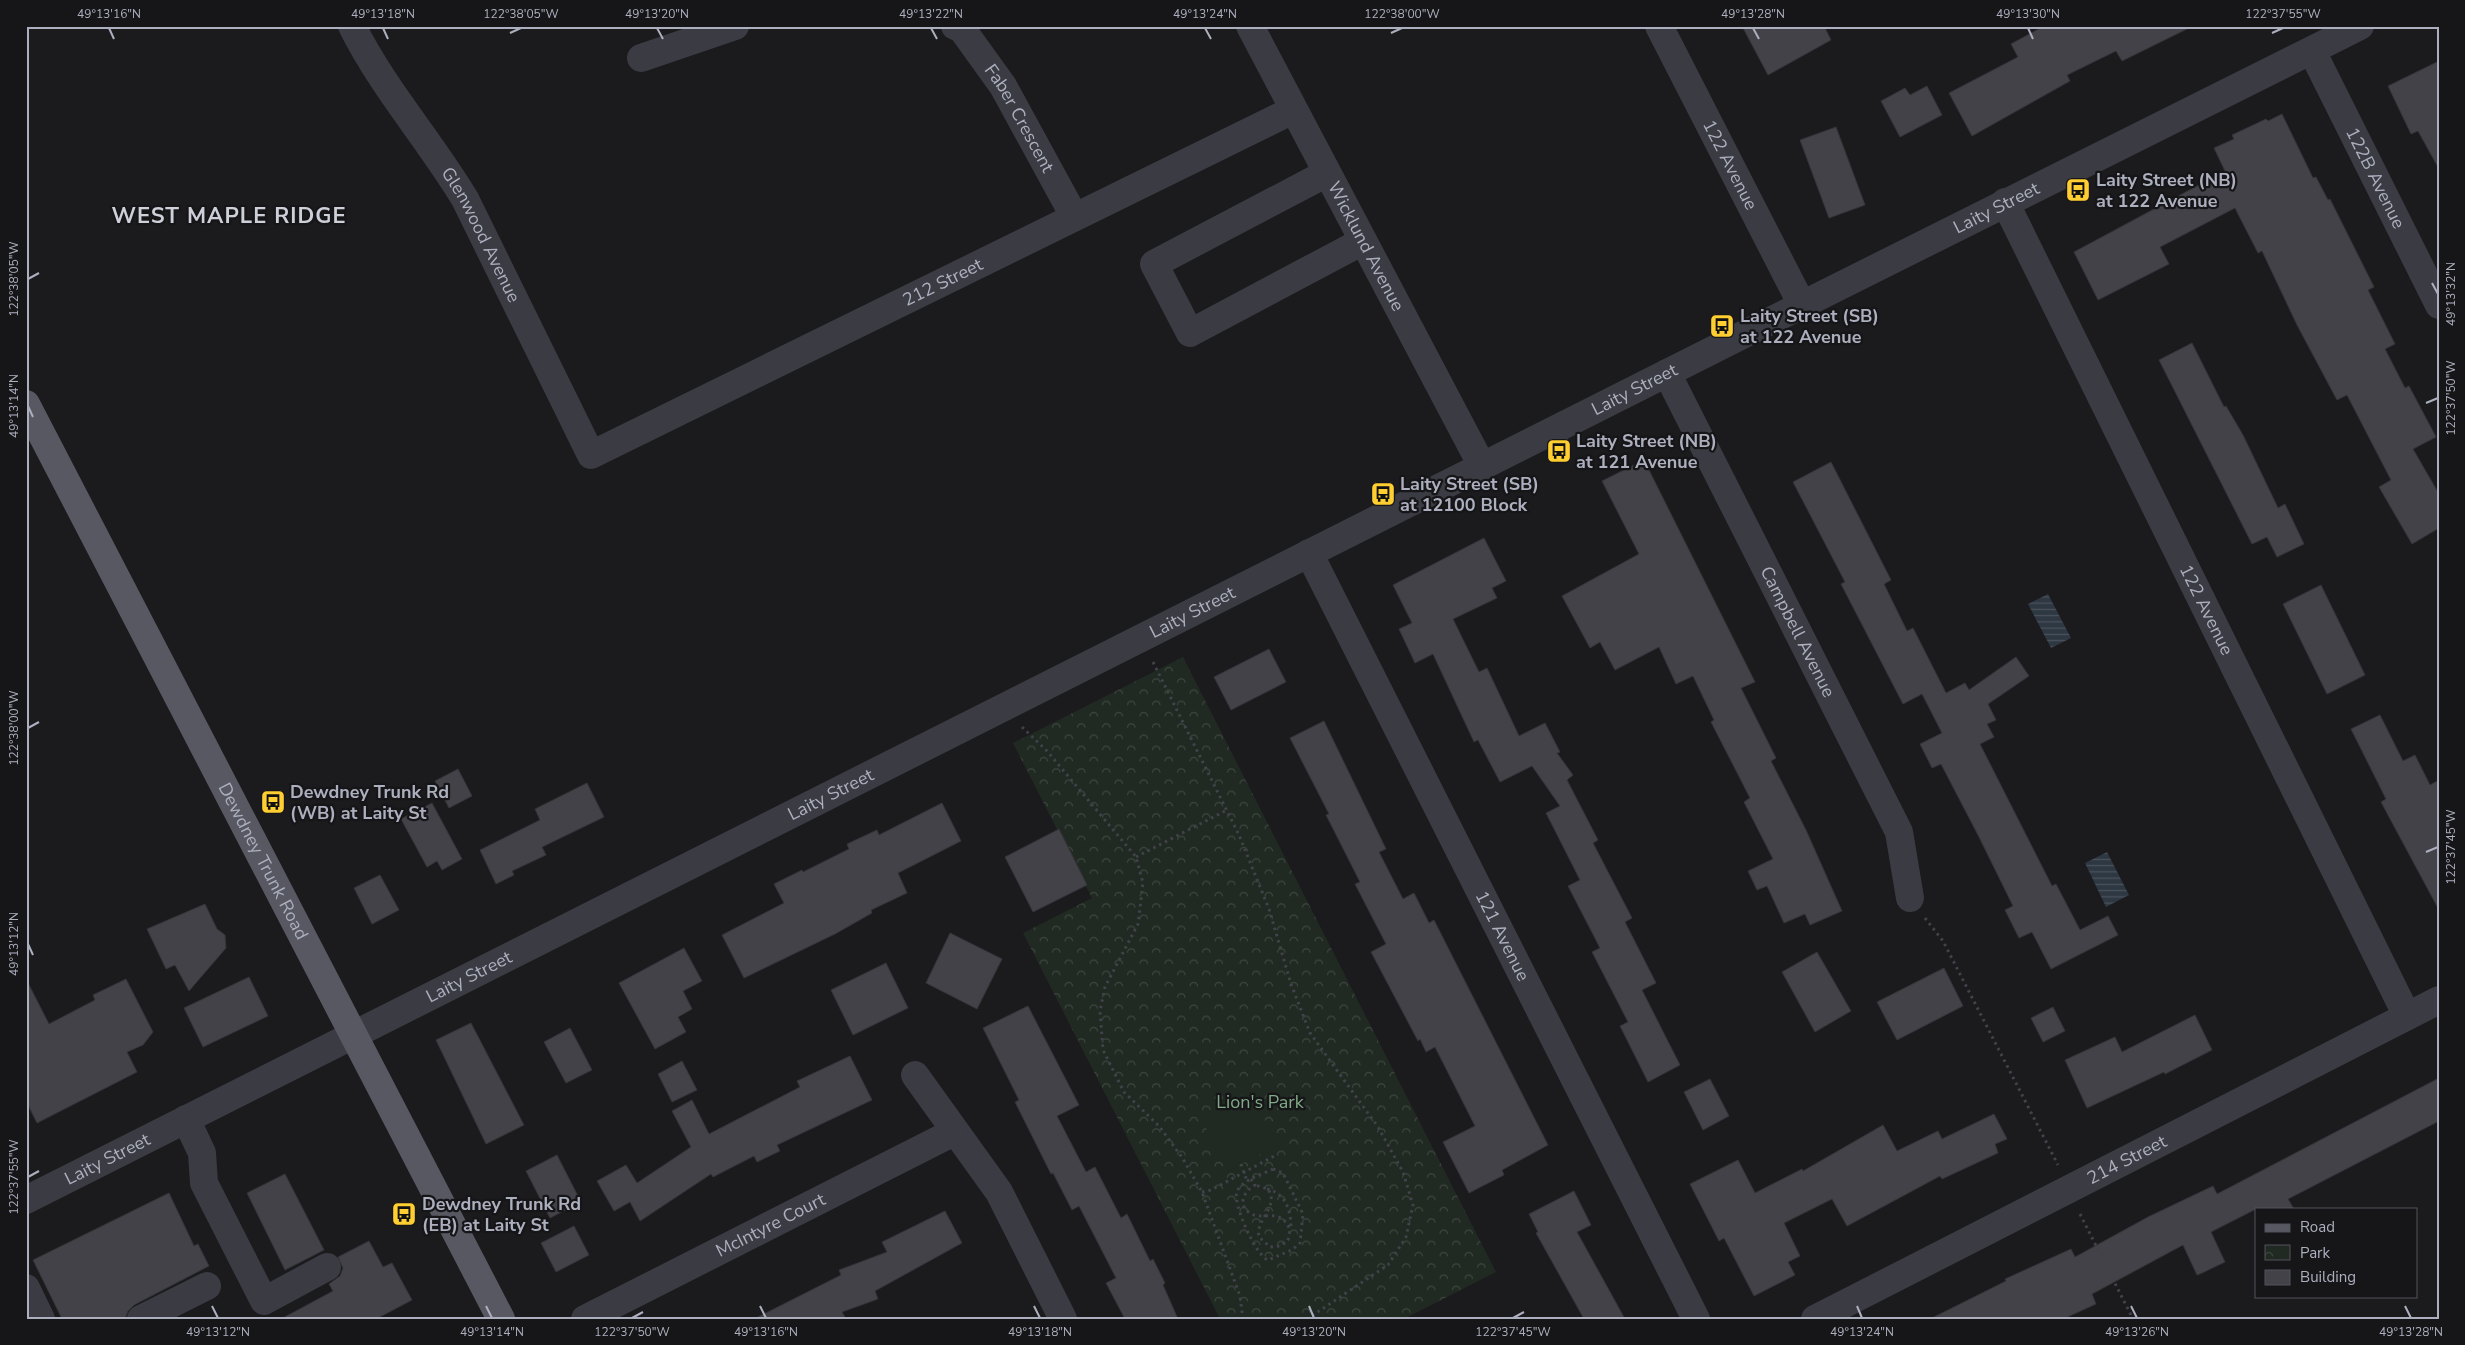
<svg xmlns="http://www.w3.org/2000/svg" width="2465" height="1345" font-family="'Nunito Sans',sans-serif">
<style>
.park{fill:url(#park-crowns)}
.pitch{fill:#202922}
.water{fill:url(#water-rules)}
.building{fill:#424248;stroke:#353439}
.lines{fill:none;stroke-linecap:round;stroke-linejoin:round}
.path{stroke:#41424a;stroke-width:3;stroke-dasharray:2.5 4;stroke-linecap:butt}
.minor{stroke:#3b3b43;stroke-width:28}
.major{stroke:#575862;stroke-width:28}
.ticks{fill:none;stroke:#acb0be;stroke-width:2}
.labels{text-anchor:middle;stroke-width:4.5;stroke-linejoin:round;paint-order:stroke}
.street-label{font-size:18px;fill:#acb0be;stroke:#161518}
.poi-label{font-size:18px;font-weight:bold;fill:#acb0be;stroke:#161518;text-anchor:start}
.park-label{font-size:18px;fill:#81aa88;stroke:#161518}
.district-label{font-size:22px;font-weight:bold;letter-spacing:1px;fill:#cdcfd9;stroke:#161518}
.neatline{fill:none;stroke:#acb0be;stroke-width:2}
.ticks-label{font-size:12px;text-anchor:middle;fill:#acb0be}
</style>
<defs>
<pattern id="park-crowns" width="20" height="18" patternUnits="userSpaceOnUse" patternTransform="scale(1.25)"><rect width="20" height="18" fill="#202922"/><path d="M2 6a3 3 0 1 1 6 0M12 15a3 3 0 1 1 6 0" fill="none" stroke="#3e4640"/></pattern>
<pattern id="water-rules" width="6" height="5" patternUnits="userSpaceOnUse" patternTransform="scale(1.25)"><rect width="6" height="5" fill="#2e3843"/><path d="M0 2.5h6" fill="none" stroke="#4a525c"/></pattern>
</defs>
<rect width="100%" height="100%" fill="#1b1a1d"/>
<path class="park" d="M1183,657L1496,1272L1404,1319H1220L1023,933L1092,898L1013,743Z"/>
<path class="pitch" d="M1250,1091L1278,1145L1228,1171L1200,1116Z"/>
<path class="water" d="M2048,594L2071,638L2051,648L2028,604Z
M2107,852L2129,895L2106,907L2085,863Z"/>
<path class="building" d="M1742,26H1824L1831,40L1768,75Z
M2044,26H2193L2122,61L2116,51L2067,75L2070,81L1972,136L1949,93L2018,57L2011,44Z
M2439,61V169L2418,131L2411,134L2388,86Z
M1927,86L1942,115L1900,137L1881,101L1905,88L1910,95Z
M2282,114L2313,178L2316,177L2328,200L2330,199L2374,287L2368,290L2395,344L2385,349L2405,388L2409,386L2436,437L2413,449L2439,494V528L2412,544L2379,487L2391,480L2347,395L2337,400L2297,325L2262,251L2258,253L2235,208L2160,247L2169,264L2098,300L2074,252L2225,171L2214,148L2234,139L2232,135L2266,119L2268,121Z
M1836,127L1865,205L1829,218L1800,140Z
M2192,343L2224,407L2226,406L2243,435L2278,508L2285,504L2304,544L2277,557L2267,537L2252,544L2159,360Z
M1644,460L1755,682L1741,688L1776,758L1771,761L1806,830L1842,911L1810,925L1805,914L1784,923L1767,886L1757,890L1748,871L1773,859L1744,802L1750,798L1711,722L1714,720L1693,676L1676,684L1659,647L1615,670L1600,642L1590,648L1562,596L1639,554L1602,481Z
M1831,462L1891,580L1884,584L1907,631L1913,628L1946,693L1965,683L1969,690L2016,657L2029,676L1988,704L1996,720L1987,724L1994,737L1980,744L2052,886L2056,884L2080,930L2108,916L2118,935L2051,969L2032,932L2019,938L2005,910L2013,906L1979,837L1941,764L1932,768L1920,744L1942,733L1922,694L1903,704L1841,584L1845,582L1793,482Z
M1484,538L1506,581L1492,588L1497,598L1453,619L1479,672L1487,668L1519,736L1545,723L1560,752L1557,753L1573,775L1567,780L1598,840L1593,843L1632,918L1625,922L1656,983L1642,990L1680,1065L1648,1082L1620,1026L1628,1022L1592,952L1600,948L1568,886L1580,880L1546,813L1560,806L1532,766L1500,782L1478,740L1474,742L1433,654L1415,663L1399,629L1412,623L1393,585Z
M2321,585L2365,675L2327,694L2283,604Z
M1269,649L1286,682L1231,710L1214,677Z
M2380,715L2403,761L2415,755L2430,785L2439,780V910L2381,802L2386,799L2351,729Z
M1324,721L1386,849L1379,852L1403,899L1414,893L1429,923L1434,920L1548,1145L1502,1170L1504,1175L1469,1193L1443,1142L1475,1126L1435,1047L1426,1052L1420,1039L1418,1041L1371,952L1386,944L1355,884L1360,882L1326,815L1329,814L1290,738Z
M458,769L472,796L449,808L435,781Z
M587,783L604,817L542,847L546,855L512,871L514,875L496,884L480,850L540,820L535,809Z
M432,803L462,859L442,870L437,861L427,867L401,819Z
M942,803L961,841L898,873L907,893L871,910L872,913L835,934L744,978L722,935L784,903L774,884L802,870L803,872L849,849L847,844L877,830L879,835Z
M1059,829L1087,885L1033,912L1005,857Z
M380,875L399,910L372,924L354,888Z
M205,904L217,929L225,935L226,948L189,991L175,965L166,969L147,929Z
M950,933L1002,959L977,1009L926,983Z
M684,948L702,981L683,991L692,1009L678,1017L686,1032L655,1049L619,983Z
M1817,952L1851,1011L1815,1032L1782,972Z
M886,963L908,1008L853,1035L831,990Z
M1944,968L1963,1006L1897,1040L1877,1002Z
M249,977L268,1016L203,1047L184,1008Z
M26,979L49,1024L95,1000L93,995L126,979L153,1032L143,1045L127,1052L137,1072L37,1123L26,1101Z
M1028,1006L1079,1105L1057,1116L1086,1172L1095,1167L1121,1218L1127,1214L1150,1261L1153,1259L1165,1283L1163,1285L1178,1319H1125L1106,1283L1116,1278L1079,1206L1072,1210L1053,1173L1051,1174L1015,1102L1019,1100L983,1028Z
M2053,1007L2065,1031L2043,1042L2031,1018Z
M2195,1015L2212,1050L2165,1074L2164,1072L2087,1108L2065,1060L2115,1037L2122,1052Z
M471,1023L524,1125L486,1144L436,1040Z
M570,1028L592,1070L566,1083L544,1042Z
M850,1056L872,1100L777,1145L780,1151L757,1162L754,1156L713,1177L711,1174L640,1221L630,1202L614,1211L597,1181L626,1165L637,1183L691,1147L672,1111L692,1100L709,1134L800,1087L797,1081Z
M682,1061L697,1090L672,1102L658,1074Z
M2439,1078V1121L2288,1199L2294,1209H2256L2211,1232L2225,1262L2202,1273L2197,1275L2183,1245L2092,1294L2096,1304L2063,1319H1930L2006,1281L2005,1279L2071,1249L2075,1257L2148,1217L2213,1186L2217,1194Z
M1710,1079L1729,1116L1703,1130L1684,1092Z
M1994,1114L2007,1139L1995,1144L1998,1153L1942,1179L1940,1176L1847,1226L1832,1199L1784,1223L1800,1256L1788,1262L1795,1275L1754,1296L1724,1238L1719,1241L1690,1184L1738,1160L1755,1193L1802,1169L1803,1171L1883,1125L1897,1151L1938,1131L1942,1139Z
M557,1155L581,1202L550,1218L526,1171Z
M285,1174L324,1250L285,1270L247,1193Z
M1574,1191L1591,1225L1577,1232L1625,1319H1584L1536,1233L1538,1232L1529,1214Z
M169,1193L194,1246L198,1244L209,1266L134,1305L128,1311L125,1319H62L33,1260Z
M945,1211L962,1243L875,1291L878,1299L842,1312L846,1319H754L841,1275L839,1270L887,1252L882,1242Z
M574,1226L589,1255L556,1272L541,1243Z
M369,1241L383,1267L392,1263L412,1300L376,1319H281L333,1291L329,1284L340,1276L343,1268L338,1257Z"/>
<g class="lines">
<path class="path" d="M1153,662L1239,835L1269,909L1291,984L1310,1033L1378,1127L1403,1172L1413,1205L1406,1237L1388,1265L1307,1319
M1022,727L1047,751L1136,857L1143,883L1138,924L1105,987L1100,1011L1103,1050L1124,1092L1159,1126L1183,1159L1202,1192L1240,1296L1243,1319
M1136,857L1227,810
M1925,918L1943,941L2058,1165
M1241,1164L1247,1181
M1273,1169L1283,1173L1303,1214L1300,1243L1292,1250L1268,1260C1256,1256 1232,1203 1237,1191C1243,1180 1262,1174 1273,1169Z
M1251,1179L1255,1185C1244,1191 1237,1205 1250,1213C1258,1219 1272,1213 1281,1218C1285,1220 1288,1225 1290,1230L1288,1240L1280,1246L1270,1247L1259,1237C1255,1219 1280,1207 1268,1189L1255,1185
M1267,1189C1286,1193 1291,1211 1291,1228
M1202,1192L1211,1190L1278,1154
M2080,1214L2133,1319"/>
<g class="minor">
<path id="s1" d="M352,26C384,90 429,139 465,199L591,455L1293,110"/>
<path id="s2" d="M955,26L962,29L1003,86L1074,216"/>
<path id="s3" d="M1250,26L1482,466"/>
<path id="s4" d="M1659,26L1802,305"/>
<path id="s5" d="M2312,51L2439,305"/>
<path d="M641,58L735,26"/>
<path d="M1327,173L1154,264L1190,333L1363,241"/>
<path id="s6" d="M2005,202L2407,1016"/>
<path id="s7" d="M1667,373L1899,832L1910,898"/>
<path id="s8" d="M1309,553L1696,1319"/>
<path d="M915,1075L999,1192L1063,1319"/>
<path d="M186,1119L202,1153L204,1183L264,1301L327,1267"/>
<path id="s9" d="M26,1200L1802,305L2360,26"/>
<path d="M26,1288L41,1319"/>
<path d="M141,1319L207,1286"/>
<path id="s10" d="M585,1319L954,1132"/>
<path id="s11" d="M1815,1319L2439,1000"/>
</g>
<path class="major" id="s12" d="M26,404L501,1319"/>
</g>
<path class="ticks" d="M109,28L114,39M383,28L388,39M657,28L663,39M931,28L937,39M1205,28L1211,39M1753,28L1759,39M2028,28L2033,39M510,33L521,28M1391,33L1402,28M2272,33L2283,28M28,279L39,273M2432,283L2438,294M2426,403L2438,398M28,406L33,417M28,728L39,722M2426,852L2438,847M28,944L33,955M28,1177L39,1171M212,1306L218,1318M486,1306L492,1318M760,1306L766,1318M1034,1306L1040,1318M1309,1306L1314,1318M1857,1306L1862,1318M2131,1306L2137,1318M2405,1306L2411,1318M632,1318L643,1312M1513,1318L1524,1312"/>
<defs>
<symbol id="bus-square" viewBox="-11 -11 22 22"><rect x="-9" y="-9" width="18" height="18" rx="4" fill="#ffce31" stroke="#161518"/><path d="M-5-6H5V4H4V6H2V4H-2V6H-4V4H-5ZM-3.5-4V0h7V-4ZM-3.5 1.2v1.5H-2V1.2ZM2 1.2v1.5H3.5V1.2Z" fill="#111"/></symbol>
</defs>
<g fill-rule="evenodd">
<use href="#bus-square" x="2064" y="176" width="28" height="28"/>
<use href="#bus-square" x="1708" y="312" width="28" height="28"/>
<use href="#bus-square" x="1545" y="437" width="28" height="28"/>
<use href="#bus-square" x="1369" y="480" width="28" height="28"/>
<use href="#bus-square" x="259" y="788" width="28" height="28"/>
<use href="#bus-square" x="390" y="1200" width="28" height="28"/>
</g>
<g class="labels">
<g class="street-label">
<text dy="6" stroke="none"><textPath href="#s2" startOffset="114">Faber Crescent</textPath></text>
<text dy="6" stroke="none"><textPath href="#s4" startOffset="156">122 Avenue</textPath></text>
<text dy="6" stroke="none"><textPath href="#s5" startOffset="142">122B Avenue</textPath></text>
<text dy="6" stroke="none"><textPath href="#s9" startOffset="2206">Laity Street</textPath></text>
<text dy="6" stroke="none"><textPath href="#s1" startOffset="246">Glenwood Avenue</textPath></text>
<text dy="6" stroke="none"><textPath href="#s3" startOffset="249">Wicklund Avenue</textPath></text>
<text dy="6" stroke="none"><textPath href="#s1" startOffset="884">212 Street</textPath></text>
<text dy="6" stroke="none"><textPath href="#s9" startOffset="1801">Laity Street</textPath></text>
<text dy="6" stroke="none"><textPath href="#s6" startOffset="455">122 Avenue</textPath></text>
<text dy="6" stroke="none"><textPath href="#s9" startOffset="1306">Laity Street</textPath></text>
<text dy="6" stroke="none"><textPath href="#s7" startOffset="290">Campbell Avenue</textPath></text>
<text dy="6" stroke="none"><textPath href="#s9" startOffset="901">Laity Street</textPath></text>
<text dy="6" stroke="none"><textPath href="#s12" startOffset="515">Dewdney Trunk Road</textPath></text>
<text dy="6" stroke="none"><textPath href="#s8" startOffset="429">121 Avenue</textPath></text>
<text dy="6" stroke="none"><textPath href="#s9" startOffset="496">Laity Street</textPath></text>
<text dy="6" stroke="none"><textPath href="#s9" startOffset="91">Laity Street</textPath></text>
<text dy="6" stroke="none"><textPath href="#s11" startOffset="350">214 Street</textPath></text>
<text dy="6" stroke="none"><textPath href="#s10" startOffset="208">McIntyre Court</textPath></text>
</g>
<g class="poi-label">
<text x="2096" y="186">Laity Street (NB)<tspan x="2096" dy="21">at 122 Avenue</tspan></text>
<text x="1740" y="322">Laity Street (SB)<tspan x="1740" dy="21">at 122 Avenue</tspan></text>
<text x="1576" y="447">Laity Street (NB)<tspan x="1576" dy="21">at 121 Avenue</tspan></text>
<text x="1400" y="490">Laity Street (SB)<tspan x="1400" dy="21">at 12100 Block</tspan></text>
<text x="290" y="798">Dewdney Trunk Rd<tspan x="290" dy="21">(WB) at Laity St</tspan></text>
<text x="422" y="1210">Dewdney Trunk Rd<tspan x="422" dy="21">(EB) at Laity St</tspan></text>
</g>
<g class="park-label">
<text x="1260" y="1108">Lion's Park</text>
</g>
<g class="district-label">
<text x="229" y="223">WEST MAPLE RIDGE</text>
</g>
</g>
<rect width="2465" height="1345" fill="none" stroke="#161518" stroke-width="55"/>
<rect x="2255" y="1208" width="162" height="90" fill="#161518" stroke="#52535a"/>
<rect x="2265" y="1224" width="25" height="8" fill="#575862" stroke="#52535a"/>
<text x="2300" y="1232" font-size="15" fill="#acb0be">Road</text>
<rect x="2265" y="1245" width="25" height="15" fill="url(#park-crowns)" stroke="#52535a"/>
<text x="2300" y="1258" font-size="15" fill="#acb0be">Park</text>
<rect x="2265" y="1270" width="25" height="15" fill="#424248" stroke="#52535a"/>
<text x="2300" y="1282" font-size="15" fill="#acb0be">Building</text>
<rect x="28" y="28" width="2410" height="1290" class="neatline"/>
<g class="ticks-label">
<text x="109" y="18">49°13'16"N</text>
<text x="383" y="18">49°13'18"N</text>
<text x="521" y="18">122°38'05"W</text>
<text x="657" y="18">49°13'20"N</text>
<text x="931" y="18">49°13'22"N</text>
<text x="1205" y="18">49°13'24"N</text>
<text x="1402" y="18">122°38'00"W</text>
<text x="1753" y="18">49°13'28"N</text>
<text x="2028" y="18">49°13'30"N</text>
<text x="2283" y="18">122°37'55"W</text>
<text transform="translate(14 279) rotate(-90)" y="4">122°38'05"W</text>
<text transform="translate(2451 294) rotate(-90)" y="4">49°13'32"N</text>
<text transform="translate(2451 398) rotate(-90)" y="4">122°37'50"W</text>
<text transform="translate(14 406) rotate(-90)" y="4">49°13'14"N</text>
<text transform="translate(14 728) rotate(-90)" y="4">122°38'00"W</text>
<text transform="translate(2451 847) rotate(-90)" y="4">122°37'45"W</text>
<text transform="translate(14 944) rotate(-90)" y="4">49°13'12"N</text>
<text transform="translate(14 1177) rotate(-90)" y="4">122°37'55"W</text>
<text x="218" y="1336">49°13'12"N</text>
<text x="492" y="1336">49°13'14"N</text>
<text x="632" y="1336">122°37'50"W</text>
<text x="766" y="1336">49°13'16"N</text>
<text x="1040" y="1336">49°13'18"N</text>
<text x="1314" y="1336">49°13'20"N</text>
<text x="1513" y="1336">122°37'45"W</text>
<text x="1862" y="1336">49°13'24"N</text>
<text x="2137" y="1336">49°13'26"N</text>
<text x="2411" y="1336">49°13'28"N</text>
</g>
</svg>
